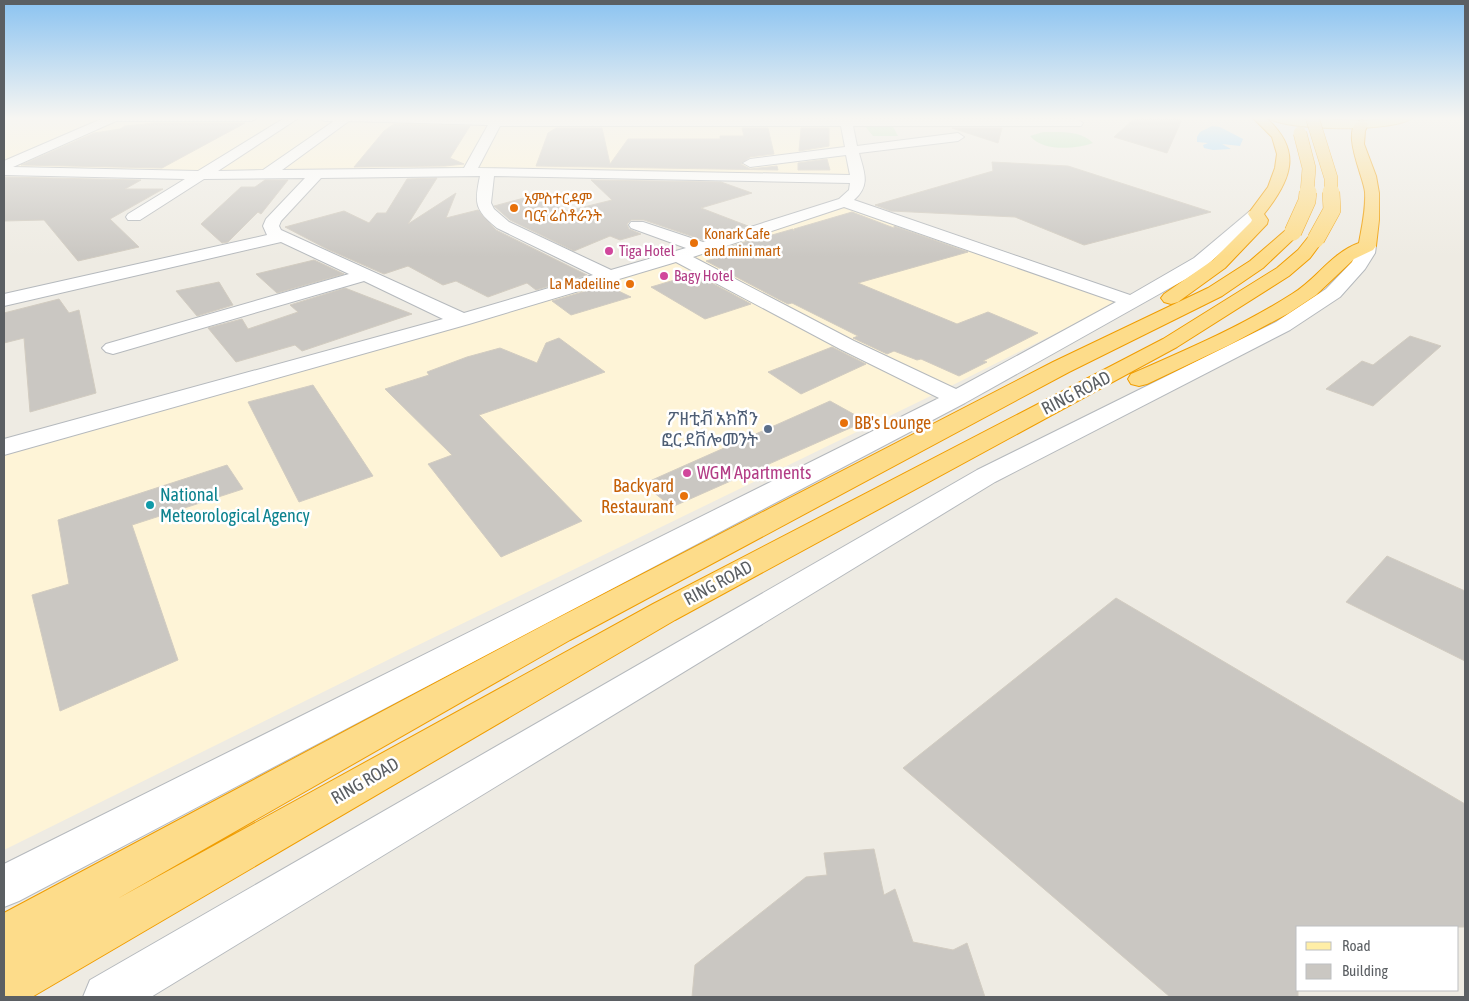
<svg xmlns="http://www.w3.org/2000/svg" width="1469" height="1001" font-family="'Asap Condensed','Noto Sans Ethiopic',sans-serif">
<style>
.commercial{fill:#fef4d7}
.green{fill:#c0e6bf}
.water{fill:#a1d9ff}
.building{fill:#cac7c2;stroke:#d2ccc1}
.lines{fill:none;stroke-linecap:round;stroke-linejoin:round}
.minor-casing{stroke:#b5b9bd;stroke-width:2}
.major-casing{stroke:#f1c158;stroke-width:2}
.highway-casing{stroke:#f09d00;stroke-width:2}
.minor{fill:#fff;fill-rule:evenodd}
.major{fill:#ffeea6;fill-rule:evenodd}
.highway{fill:#fddc8a;fill-rule:evenodd}
.highway-bridge-far1-casing{stroke:#f09d00;stroke-width:14;stroke-linecap:butt}
.highway-bridge-casing{stroke:#f09d00;stroke-width:18;stroke-linecap:butt}
.highway-bridge-far1{stroke:#fddc8a;stroke-width:13}
.highway-bridge{stroke:#fddc8a;stroke-width:17}
.food-dot{fill:#e8710a;stroke:#fff;stroke-width:2}
.hotel-dot{fill:#d1479c;stroke:#fff;stroke-width:2}
.service-dot{fill:#5c6f8a;stroke:#fff;stroke-width:2}
.culture-dot{fill:#0f9aa8;stroke:#fff;stroke-width:2}
.labels{text-anchor:middle;stroke-width:5;stroke-linejoin:round;paint-order:stroke}
.far-food-label{font-size:15px;fill:#c56008;stroke:#fff;text-anchor:start}
.far-hotel-label{font-size:15px;fill:#b23c85;stroke:#fff;text-anchor:start}
.street-label{font-size:18px;fill:#5b5f63;stroke:#fff}
.service-label{font-size:18px;fill:#4e5e75;stroke:#fff;text-anchor:end}
.food-label{font-size:18px;fill:#c56008;stroke:#fff;text-anchor:start}
.hotel-label{font-size:18px;fill:#b23c85;stroke:#fff;text-anchor:start}
.culture-label{font-size:18px;fill:#0d838f;stroke:#fff;text-anchor:start}
</style>
<rect width="100%" height="100%" fill="#eeebe3"/>
<path class="commercial" d="M4,117H840L862,176L4,171Z
M847,205L1118,302L945,389L408,650L4,850V451L677,260Z"/>
<path class="green" d="M866,117H888L898,136H873L861,121Z
M1043,132C1060,132 1081,130 1093,143C1076,149 1043,152 1030,136Z"/>
<path class="water" d="M1212,126L1220,127L1243,139L1240,146L1222,144L1231,149L1213,150L1204,148L1203,145L1208,143L1197,142V137L1200,132Z"/>
<path class="building" d="M1136,117H1183L1167,153L1114,137Z
M155,123H245L162,168L21,165L94,133L120,129L125,126Z
M394,124L470,126L450,158L464,164L445,166L354,167L384,131Z
M556,128H602L610,164L628,139H720V136H744L742,128H768L774,154L750,157L741,164L750,169L777,166L778,170L536,166L548,133Z
M801,128H829V146L799,151Z
M952,128H1002L998,143Z
M827,159L830,170H798V163Z
M992,162L1068,166L1211,212L1084,245L1015,217L891,211L875,205L993,171Z
M4,177L141,180L125,189H163L110,219L139,247L78,261L44,220L4,221Z
M437,178L408,224L456,193L446,218L478,210L496,230L587,275L536,290L527,283L488,297L456,281L443,285L408,266L384,274L327,249L285,227L344,211L369,223L377,213H386L407,179Z
M265,180H288L261,214L258,212L228,242L222,243L201,224L241,187H255Z
M591,180L721,182L752,193L701,208L748,226L703,240L644,220H631L627,224L629,229L641,234L620,240L610,236L574,251L510,220L494,206L524,198L526,192L568,211L612,200Z
M852,212L894,228V226L968,252L858,283L957,324L988,312L1038,333L983,361L987,362L959,376L921,359L917,360L894,351L887,354L853,338L858,336L792,303L788,304L778,299L706,261L737,252L726,248L769,234L772,235L793,229L794,231V229Z
M314,260L344,274L277,293L256,274Z
M695,274L751,304L705,319L651,287Z
M219,282L233,305L197,316L176,291Z
M606,285L631,297L571,315L552,301Z
M345,288L412,314L302,351L295,345L236,362L208,328L242,319L248,329L298,312L290,305Z
M59,299L69,313L79,310L96,393L30,412L24,338L4,343V313Z
M1410,336L1441,346L1373,406L1326,389L1362,361L1373,365Z
M559,338L605,372L479,415L582,521L501,557L428,464L452,455L385,389L429,375L427,372L467,357L500,348L537,363L546,343Z
M832,347L866,364L801,394L768,372Z
M313,385L373,476L299,502L248,402Z
M830,401L866,421L672,507L643,484Z
M227,465L243,489L132,525L178,660L60,711L32,595L69,584L58,520Z
M1387,556L1465,591V661L1346,602Z
M1116,598L1465,804V927H1298V997H1170L903,768Z
M874,849L884,895L895,889L913,942L953,950L967,943L985,997H692L695,965L806,877L827,875L824,853Z"/>
<g class="lines">
<defs>
<path id="minor" d="M106,117H258L252,121H116L13,167L198,171L286,117H300L218,171L263,170L334,121H324L318,117L840,119L839,117H851V119H1077L1083,123L1081,126H853L857,146L958,133L964,137L958,141L859,153C864,172 871,185 854,200L1130,295L1194,258L1250,211H1262L1264,214L1206,266L1186,279L965,403L19,901L4,907V864L939,398L840,349L676,262L469,324L4,455V439L443,319L364,281L120,352L113,354L106,352L102,348L106,344L349,274L281,242L4,306V294L267,235L263,226L266,219L305,178L204,179L140,220H128L126,217L128,214L185,179L4,175V161ZM349,121L488,125L464,168L282,170ZM500,126H841L845,147L750,159L743,163L750,167L846,155L850,175L478,168ZM480,176C474,204 475,210 497,228L593,275L464,313L281,230L279,226L281,221L321,178ZM494,176L850,183L849,190L839,199L703,242L643,222H631L629,225L631,228L686,248L611,270L509,222L494,209L491,203ZM844,207L1116,302L956,389L854,341L693,257Z
M1367,241L1373,242L1376,246L1375,253L1365,269L1340,297L1290,330L995,482L151,997H83L90,980L977,470L1276,322L1326,289L1352,262L1361,242Z"/>
<path id="major" d="M1267,117L1362,121L1413,117C1398,133 1281,131 1267,117Z"/>
<path id="highway" d="M1252,117H1265C1303,150 1292,179 1264,214L1268,220L1267,224L1225,268L1178,302L1171,304L1164,302L1161,298L1164,294L1213,260L1251,222L1252,220L1248,214L1268,187L1275,168L1277,154L1272,137Z
M1362,120L1368,124L1365,131L1364,144L1376,176L1379,193V220L1376,246L1373,250L1354,259L1316,295L1289,313L1229,345L1147,384L1139,386L1131,384L1128,379L1131,374C1186,350 1242,326 1292,294C1317,279 1331,253 1359,243C1362,226 1366,209 1365,192C1364,177 1338,126 1362,120Z
M1293,227L1299,229L1301,232L1263,268L1222,296L1069,372L570,640L117,899L653,604L1163,339L1277,268L1298,250L1310,235H1322L1324,239L1310,258L1289,276L1177,347L675,620L32,997H4V961L6,960L4,961V913L546,624L1053,362L1208,288L1250,261L1287,229Z"/>
</defs>
<use href="#minor" class="minor-casing"/>
<use href="#major" class="major-casing"/>
<use href="#highway" class="highway-casing"/>
<use href="#minor" class="minor"/>
<use href="#major" class="major"/>
<use href="#highway" class="highway"/>
<defs>
<path id="highway-bridge-far1" d="M1312,117L1331,178V193
M1300,133L1309,168L1307,193"/>
<path id="highway-bridge" d="M1293,232L1307,201L1308,192
M1316,239L1332,210L1331,192"/>
</defs>
<use href="#highway-bridge-far1" class="highway-bridge-far1-casing"/>
<use href="#highway-bridge" class="highway-bridge-casing"/>
<use href="#highway-bridge-far1" class="highway-bridge-far1"/>
<use href="#highway-bridge" class="highway-bridge"/>
</g>
<linearGradient id="sky" x2="0" y2="1"><stop stop-color="#8bc3f1"/><stop offset="0.46" stop-color="#f7f6f2"/><stop offset="1" stop-color="#f7f6f2" stop-opacity="0"/></linearGradient>
<rect width="1469" height="257" fill="url(#sky)"/>
<g class="food-dot">
<circle cx="514" cy="208" r="5"/>
<circle cx="694" cy="243" r="5"/>
<circle cx="630" cy="284" r="5"/>
<circle cx="844" cy="423" r="5"/>
<circle cx="684" cy="496" r="5"/>
</g>
<g class="hotel-dot">
<circle cx="609" cy="251" r="5"/>
<circle cx="664" cy="276" r="5"/>
<circle cx="687" cy="473" r="5"/>
</g>
<circle class="service-dot" cx="768" cy="429" r="5"/>
<circle class="culture-dot" cx="150" cy="505" r="5"/>
<g class="labels">
<g class="far-food-label">
<text x="524" y="204">አምስተርዳም<tspan x="524" dy="17">ባርና ሬስቶራንት</tspan></text>
<text x="704" y="239">Konark Cafe<tspan x="704" dy="17">and mini mart</tspan></text>
<text x="620" y="289" text-anchor="end">La Madeiline</text>
</g>
<g class="far-hotel-label">
<text x="619" y="256">Tiga Hotel</text>
<text x="674" y="281">Bagy Hotel</text>
</g>
<g class="street-label">
<text transform="translate(1076 393) rotate(-27)" y="6">RING ROAD</text>
<text transform="translate(718 583) rotate(-28)" y="6">RING ROAD</text>
<text transform="translate(365 781) rotate(-30)" y="6">RING ROAD</text>
</g>
<g class="service-label">
<text x="758" y="425">ፖዘቲቭ አክሽን<tspan x="758" dy="21">ፎር ደቨሎመንት</tspan></text>
</g>
<g class="food-label">
<text x="854" y="429">BB's Lounge</text>
<text x="674" y="492" text-anchor="end">Backyard<tspan x="674" dy="21">Restaurant</tspan></text>
</g>
<g class="hotel-label">
<text x="697" y="479">WGM Apartments</text>
</g>
<g class="culture-label">
<text x="160" y="501">National<tspan x="160" dy="21">Meteorological Agency</tspan></text>
</g>
</g>
<rect width="1469" height="1001" fill="none" stroke="#5b5f63" stroke-width="10"/>
<rect x="1296" y="926" width="162" height="65" fill="#ffffff" stroke="#bdbfc1"/>
<rect x="1306" y="942" width="25" height="8" fill="#ffeea6" stroke="#bdbfc1"/>
<text x="1342" y="951" font-size="15" fill="#5b5f63">Road</text>
<rect x="1306" y="964" width="25" height="15" fill="#cac7c2" stroke="#bdbfc1"/>
<text x="1342" y="976" font-size="15" fill="#5b5f63">Building</text>
</svg>
